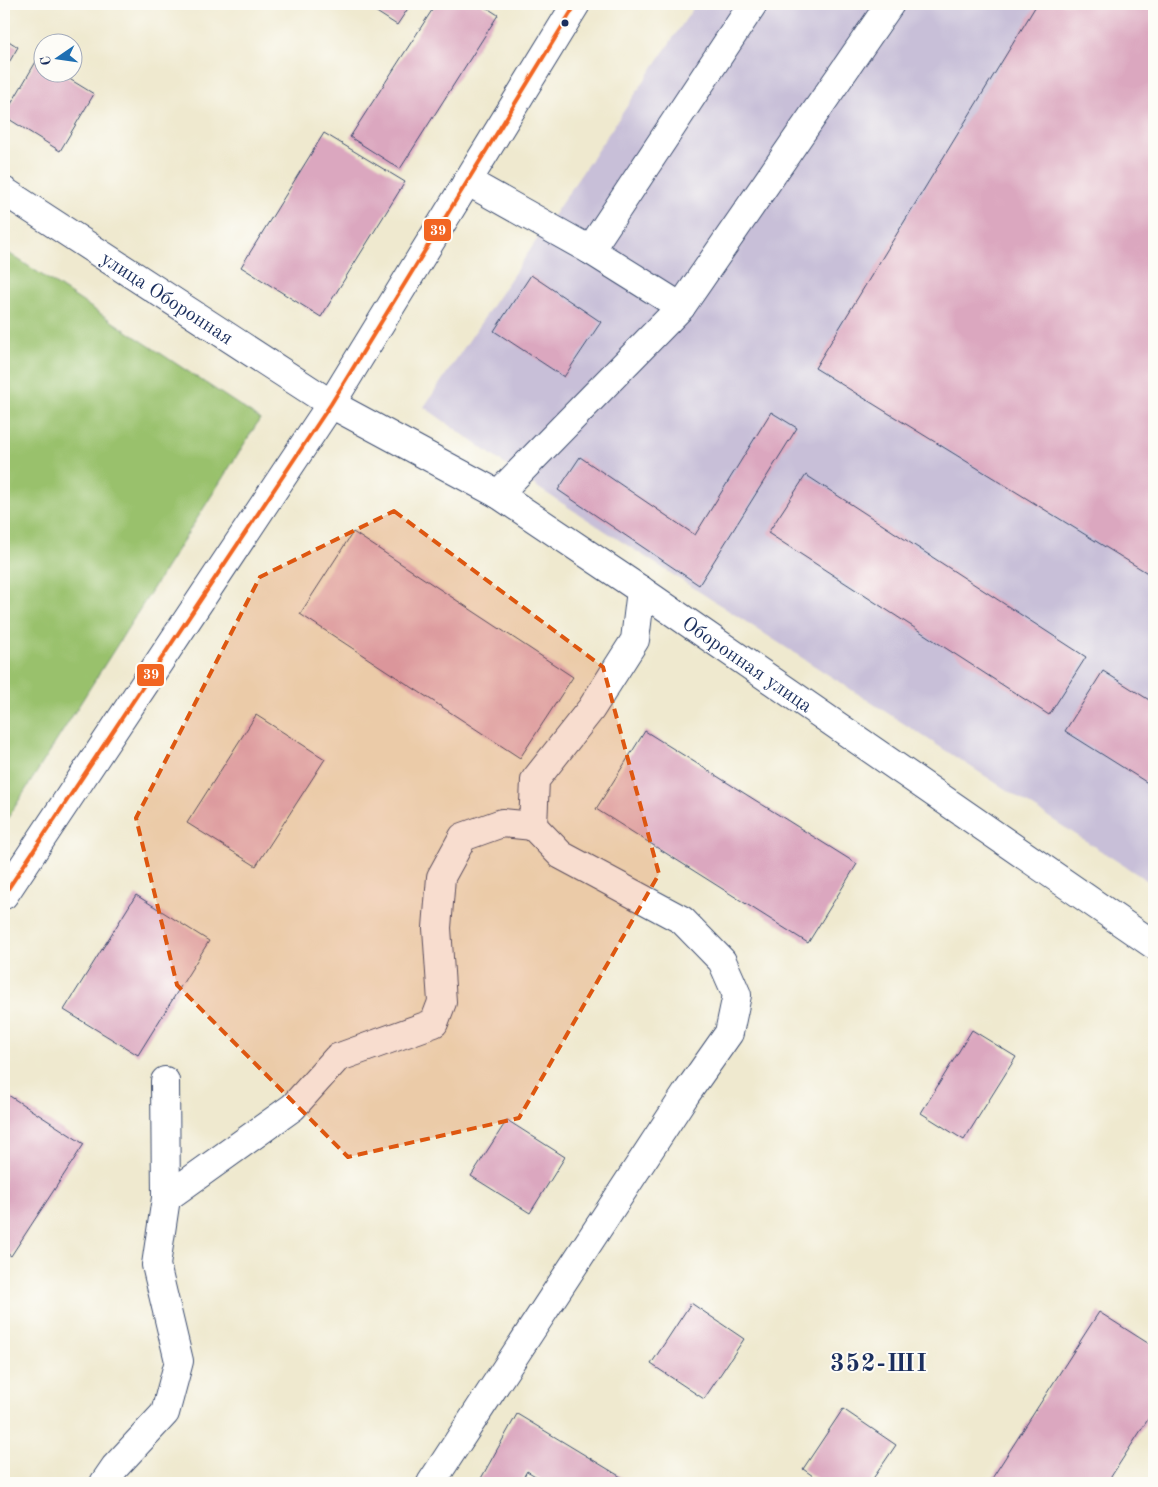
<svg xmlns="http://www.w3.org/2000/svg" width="1158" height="1487" font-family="'Old Standard TT',serif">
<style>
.industrial{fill:#c8bfd8}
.green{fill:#99c16c;stroke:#5a7865}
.building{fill:#dba7bf}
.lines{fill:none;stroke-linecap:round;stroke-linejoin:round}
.minor-casing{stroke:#3b4b6f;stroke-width:30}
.major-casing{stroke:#3b4b6f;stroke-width:30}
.minor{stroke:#fff;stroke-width:28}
.major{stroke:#fff;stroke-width:28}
.bus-1-casing{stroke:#fdfcf7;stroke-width:8}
.bus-1{stroke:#f26522;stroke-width:4}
.marked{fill:#de5710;fill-opacity:0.2;stroke:#de5710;stroke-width:4;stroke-dasharray:10 6;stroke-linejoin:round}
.bus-dot{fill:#1b2f5e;stroke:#fdfcf7;stroke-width:2}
.labels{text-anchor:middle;stroke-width:4;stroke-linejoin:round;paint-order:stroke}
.street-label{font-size:20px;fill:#1b2f5e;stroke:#fdfcf7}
.district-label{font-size:25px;font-weight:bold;letter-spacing:1px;fill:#1b2f5e;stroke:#fdfcf7}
.line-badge{stroke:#fdfcf7;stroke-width:2}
.badge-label{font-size:14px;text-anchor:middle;font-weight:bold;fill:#fff}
</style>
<rect width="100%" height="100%" fill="#fdfcf7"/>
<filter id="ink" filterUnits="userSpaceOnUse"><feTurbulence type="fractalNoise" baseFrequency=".02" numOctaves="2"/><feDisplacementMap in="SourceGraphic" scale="10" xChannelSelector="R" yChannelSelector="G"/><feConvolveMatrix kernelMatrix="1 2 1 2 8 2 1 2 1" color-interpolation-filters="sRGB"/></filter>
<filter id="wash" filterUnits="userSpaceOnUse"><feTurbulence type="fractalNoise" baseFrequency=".0096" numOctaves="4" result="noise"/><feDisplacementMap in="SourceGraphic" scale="20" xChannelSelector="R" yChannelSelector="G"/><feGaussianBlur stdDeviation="1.12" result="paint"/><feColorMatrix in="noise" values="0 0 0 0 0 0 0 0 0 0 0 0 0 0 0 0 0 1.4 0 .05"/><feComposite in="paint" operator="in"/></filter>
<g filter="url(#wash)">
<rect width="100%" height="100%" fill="#efe9cf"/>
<path class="industrial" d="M696,4H1154V885L537,487L424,407Z"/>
<path class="green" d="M4,250L260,419L4,824Z"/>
<g id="blocks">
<path class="building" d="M364,4H411L397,25Z
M436,4H481L498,15L400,169L350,137Z
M1037,4H1154V577L815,368Z
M4,38L18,47L4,71Z
M37,60L42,63V72H58L94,94L60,151L4,116Z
M324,133L405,182L321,317L241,267Z
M531,275L601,322L564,377L494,331Z
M771,412L797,428L699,585L558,490L580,457L695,535Z
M806,475L1086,657L1049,715L768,533Z
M353,532L573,677L520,758L300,614Z
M1103,671L1154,703V787L1065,731Z
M256,715L325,759L256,866L187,823Z
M645,731L857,864L808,943L596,809Z
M136,895L209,941L138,1055L64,1010Z
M972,1030L1016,1057L964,1140L921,1113Z
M5,1093L84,1144L11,1256L4,1251V1095Z
M507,1120L565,1157L530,1213L471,1176Z
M691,1303L744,1339L704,1399L651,1364Z
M1099,1312L1154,1347V1410L1107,1483H989Z
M843,1409L896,1445L870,1483H823L803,1469Z
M517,1414L631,1483H547L527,1471L520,1483H483L479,1482Z"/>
</g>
</g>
<g filter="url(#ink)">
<use href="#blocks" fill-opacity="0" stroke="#3b4b6f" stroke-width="1"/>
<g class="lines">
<defs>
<g id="minor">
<path d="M467,181L590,250L681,307"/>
<path id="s1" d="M4,191L331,404L498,494L641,590L1154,945"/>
<path d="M590,250L753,4"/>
<path d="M498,494L681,307L890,4"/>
<path d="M166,1198L293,1107L337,1058L434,1023L442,1002L437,928L441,877L463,837L502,823L533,826"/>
<path d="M104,1483L115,1467L165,1413L179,1361L156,1265L166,1198L165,1081"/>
<path d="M431,1483L686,1094L729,1033L737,995L722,961L682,920L561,855L533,826L535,780L591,709L635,640L641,590"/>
</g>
<path id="major" d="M4,895L331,404L576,4"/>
</defs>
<use href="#minor" class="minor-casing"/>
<use href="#major" class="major-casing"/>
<use href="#minor" class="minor"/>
<use href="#major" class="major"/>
<defs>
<path id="bus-1" d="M4,895L331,404L576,4"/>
</defs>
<use href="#bus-1" class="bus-1-casing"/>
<use href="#bus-1" class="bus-1"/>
</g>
</g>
<path class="marked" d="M394,511L603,667L659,874L519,1118L348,1157L177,985L136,818L260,577Z"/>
<circle class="bus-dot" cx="565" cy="23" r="4.5"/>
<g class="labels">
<g class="street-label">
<text dy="7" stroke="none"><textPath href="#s1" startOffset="195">улица Оборонная</textPath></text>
<text dy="7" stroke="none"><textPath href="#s1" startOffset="882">Оборонная улица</textPath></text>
</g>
<g class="district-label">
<text x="879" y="1371">352-ШІ</text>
</g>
</g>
<g class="line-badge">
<rect x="423" y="218" width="29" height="24" rx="5" fill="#f26522"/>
<rect x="136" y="663" width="29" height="24" rx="5" fill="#f26522"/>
</g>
<g class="badge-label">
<text x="438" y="235">39</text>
<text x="151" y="679">39</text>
</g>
<rect width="1158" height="1487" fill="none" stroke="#fdfcf7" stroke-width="20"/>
<g transform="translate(58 58) rotate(257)"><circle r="24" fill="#fdfcf7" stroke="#a3aaba"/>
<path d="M0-4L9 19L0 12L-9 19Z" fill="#1f6fb2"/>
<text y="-8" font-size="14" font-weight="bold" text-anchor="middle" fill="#1b2f5e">С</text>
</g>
</svg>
